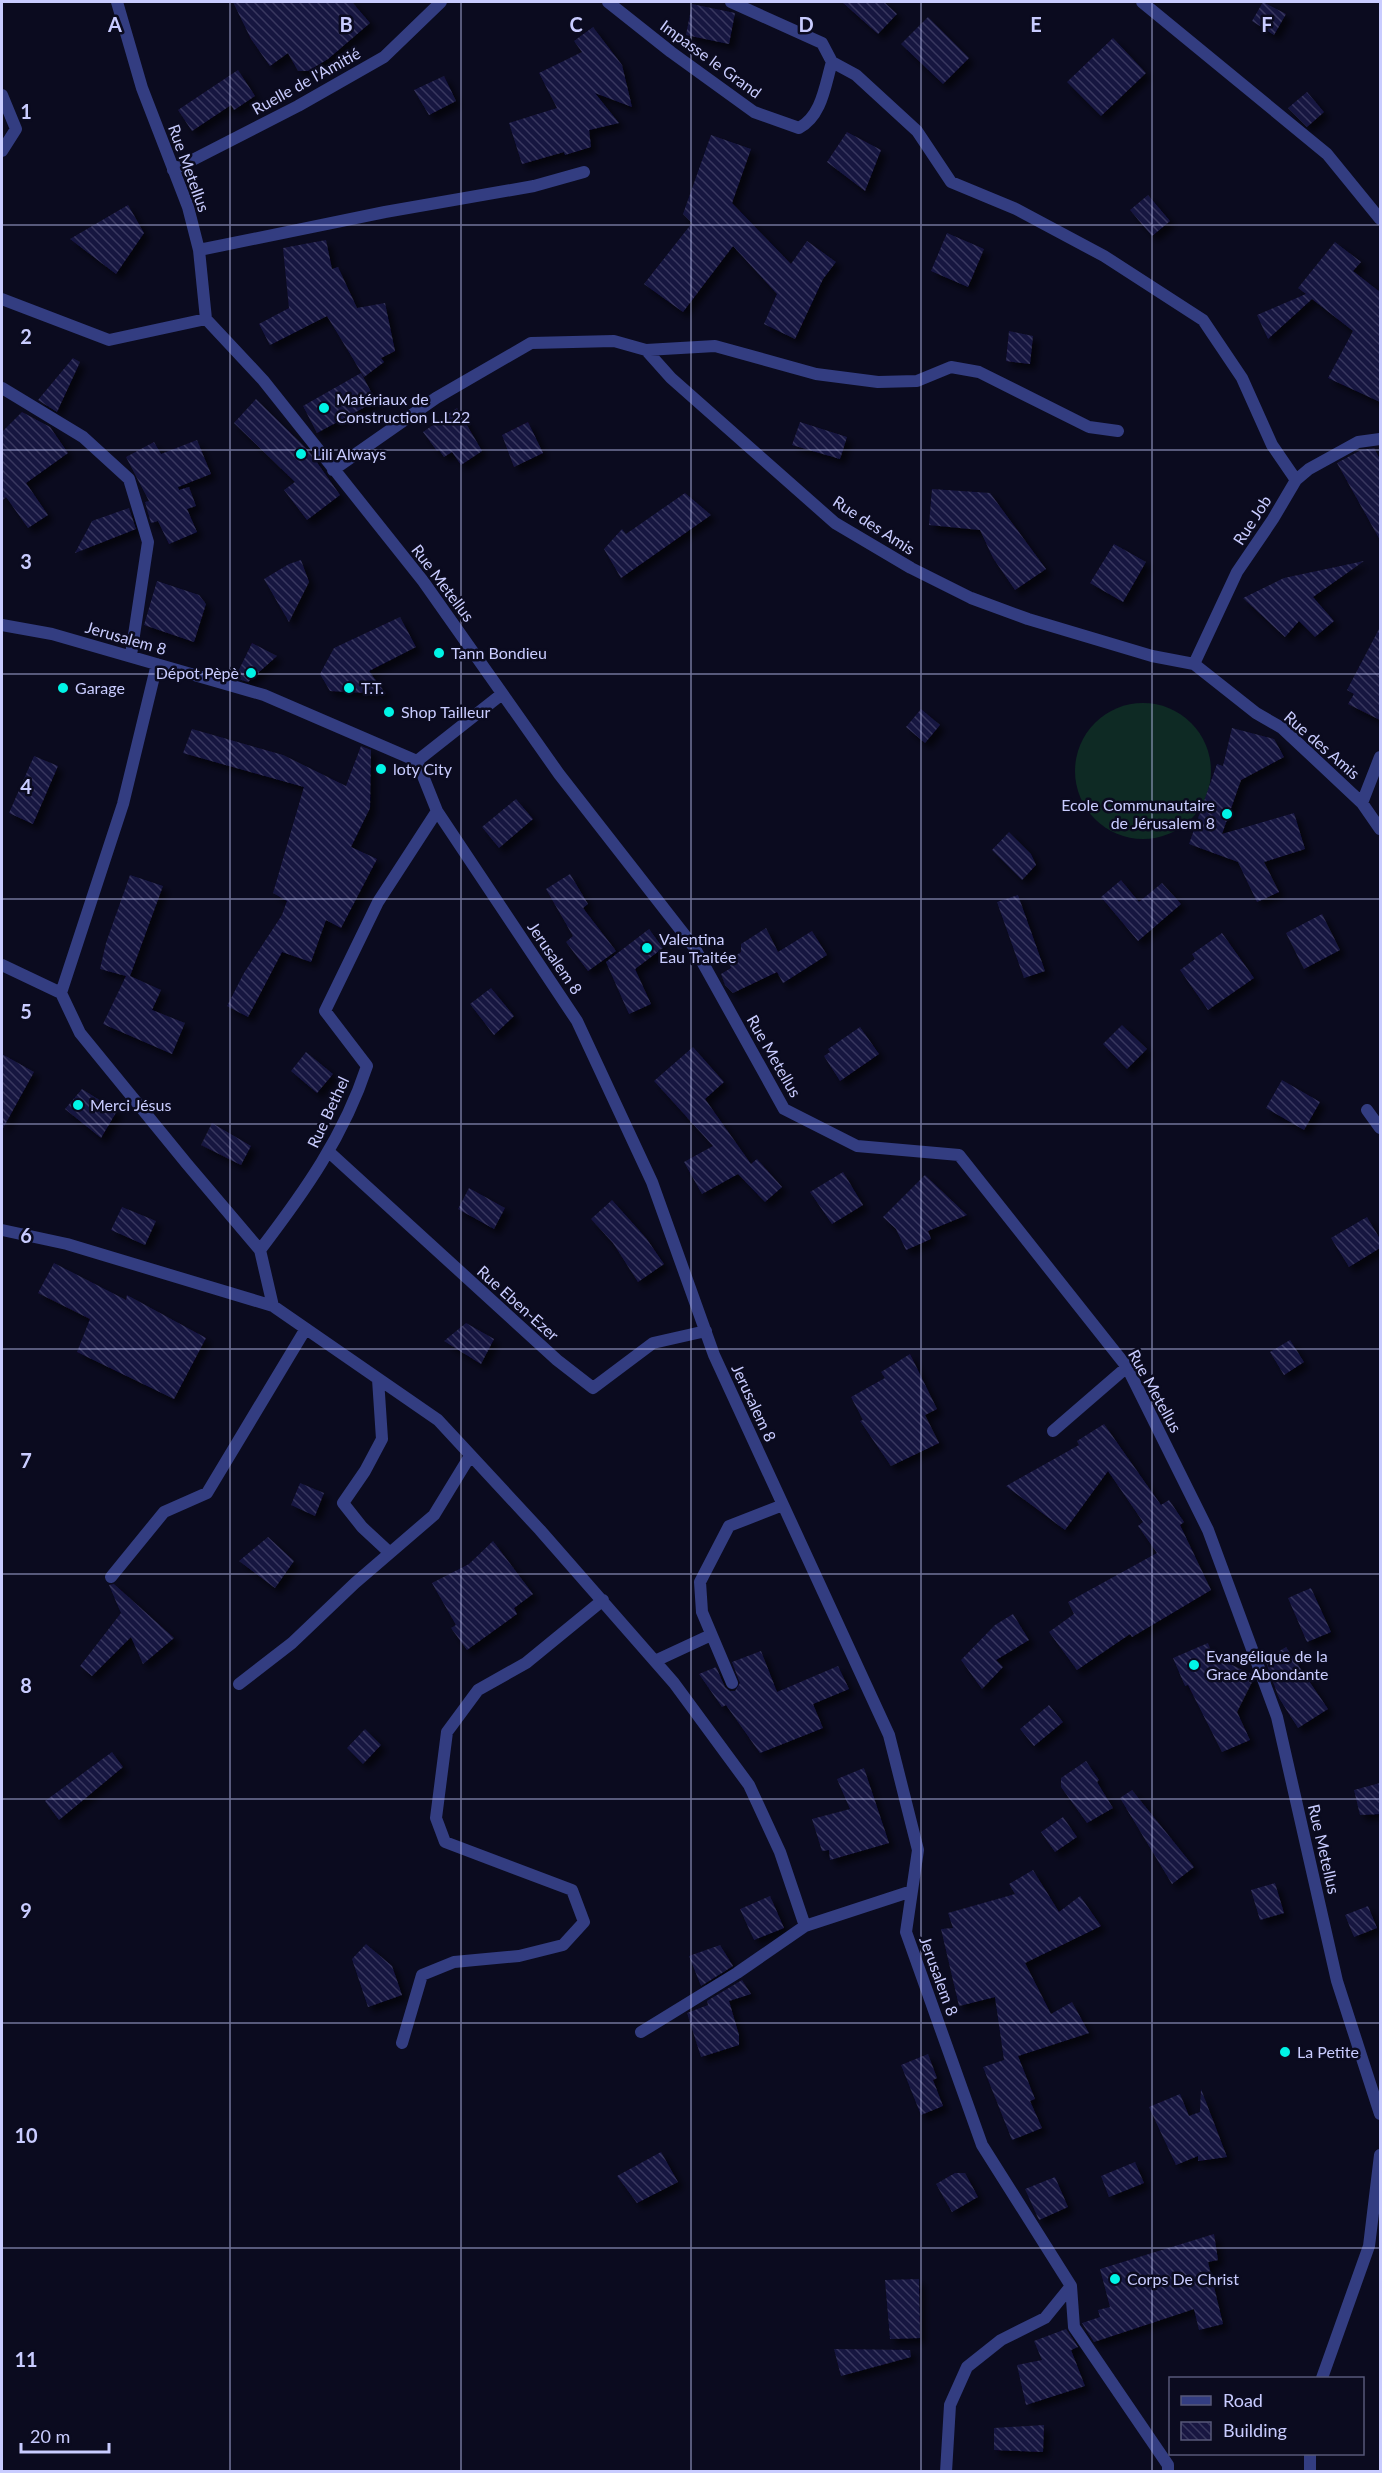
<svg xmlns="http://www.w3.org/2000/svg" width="1382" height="2473" font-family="Lato,sans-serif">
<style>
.green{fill:#0e2a24}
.building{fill:url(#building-back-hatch);filter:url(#shadow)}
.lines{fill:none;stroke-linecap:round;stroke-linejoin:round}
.minor{stroke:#333d81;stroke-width:12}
.grid{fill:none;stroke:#c9ccff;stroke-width:1.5;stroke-opacity:0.55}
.poi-dot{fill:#00f4e6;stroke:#0b0b1f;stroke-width:2}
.labels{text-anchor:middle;stroke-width:5;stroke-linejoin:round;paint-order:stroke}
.street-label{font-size:16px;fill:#c9ccff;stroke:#0b0b1f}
.poi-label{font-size:16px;fill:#c9ccff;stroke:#0b0b1f;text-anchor:start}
.grid-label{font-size:20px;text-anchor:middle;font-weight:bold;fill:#c9ccff;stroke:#0b0b1f;stroke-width:5;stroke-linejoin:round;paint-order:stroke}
</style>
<defs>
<pattern id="building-back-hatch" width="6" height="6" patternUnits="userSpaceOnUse" patternTransform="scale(1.5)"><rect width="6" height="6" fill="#181641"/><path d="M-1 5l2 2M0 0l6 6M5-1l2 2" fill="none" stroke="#38375e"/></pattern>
<filter id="shadow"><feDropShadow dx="5.5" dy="5.5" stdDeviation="3" flood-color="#0009"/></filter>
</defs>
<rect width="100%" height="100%" fill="#0b0b1f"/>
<path class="green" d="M1075 771a68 68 0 1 1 136 0a68 68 0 1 1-136 0Z"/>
<path class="building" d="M233,2H352L370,23L328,59L308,71H298L288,53L270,66L251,39Z
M842,2H884L897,14L878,34Z
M1263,2L1286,14L1274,35L1252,21Z
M692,4L735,13L729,44L686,35Z
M928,17L969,58L943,84L901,44Z
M593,27L622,65L632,107L595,93L619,123L589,130L591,147L565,155L564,152L522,164L509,123L557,108L539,73L582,52L574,41Z
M1113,38L1146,73L1101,116L1067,82Z
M238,70L255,96L234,110L231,105L192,131L178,110Z
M444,76L456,101L429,115L414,90Z
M1307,92L1324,112L1307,127L1288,108Z
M847,132L881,150L865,191L827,162Z
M711,135L751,149L732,203L791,264L807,241L836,262L823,279L795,339L764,324L777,294L733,246L683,312L644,284L692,223L683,214Z
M1148,195L1170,221L1152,236L1130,210Z
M128,205L144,233L116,274L70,239Z
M947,233L984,249L968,287L931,271Z
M326,240L332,269L338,267L357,308L385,303L395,351L381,358L384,362L364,377L327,316L270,345L259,324L289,308L283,248Z
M1335,242L1361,262L1353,271L1380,292V402L1328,378L1353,331L1312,299L1268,339L1257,315L1306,294L1298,288Z
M1009,331L1033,336L1030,364L1006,361Z
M73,358L80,362L57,412L38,400Z
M361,373L376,401L317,433L303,406Z
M256,399L309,451L340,495L307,520L284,490L295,482L234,423Z
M457,408L482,451L461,465L452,452L444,457L439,450L437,451L423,432Z
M22,412L50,427L68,453L26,483L48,515L28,528L6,497L2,501V432Z
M528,422L543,453L514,467L502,435Z
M800,422L847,437L840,459L792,445Z
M197,440L211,474L178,487L179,490L189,487L196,506L187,509L197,532L169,544L158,521L151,523L145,502L149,501L126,457L154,442L161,454Z
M1374,448L1380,459V540L1337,463L1361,450Z
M932,489L990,493L1046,569L1015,590L993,558L980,530L929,525Z
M685,493L711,515L621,578L604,549L622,529L626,534Z
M129,508L136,529L75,553L92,521Z
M1114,544L1146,562L1123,602L1090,583Z
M301,560L309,582L289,622L264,579L289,564Z
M1364,561L1313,597L1334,621L1315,637L1299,621L1285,637L1243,598L1284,578Z
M157,581L199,595L206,604L194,642L144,625Z
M400,617L416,647L369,671L386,694L330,691L320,674L334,648Z
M1380,627V720L1348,704L1354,694L1347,690Z
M252,643L277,656L248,682L235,678Z
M921,709L940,725L925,743L906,727Z
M1232,728L1274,739L1284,757L1241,780L1222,834L1294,813L1305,849L1264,862L1279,892L1257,902L1238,862L1189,844L1217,764L1223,766Z
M192,729L283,755L346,786L361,746L371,750L370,808L351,847L377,859L341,928L326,920L311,962L282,952L248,1017L227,1006L244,973L282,915L287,901L273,893L304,787L183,753Z
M34,756L58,766L33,824L9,813Z
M516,799L533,819L499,848L482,827Z
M1009,832L1031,854L1036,865L1022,880L992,850Z
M570,874L588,904L583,908L616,951L588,971L566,942L573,936L546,889Z
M130,875L163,886L130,976L161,990L152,1010L185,1023L172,1054L103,1024L126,976L100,969L106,943Z
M1121,880L1139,902L1162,883L1181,904L1138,941L1101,897Z
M1018,895L1045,971L1024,978L997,902Z
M1322,914L1340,950L1304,969L1286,933Z
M766,928L778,952L812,931L827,955L783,983L777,972L733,993L725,985L721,974L731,968L728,961L741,952V944Z
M649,929L663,948L635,969L651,1004L629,1014L606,962Z
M1222,933L1254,978L1208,1010L1180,970L1195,959L1192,954Z
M491,988L514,1016L494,1035L470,1004Z
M1122,1025L1147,1049L1127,1069L1103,1044Z
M860,1027L879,1054L840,1081L824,1056L830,1052L828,1049Z
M693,1047L724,1082L705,1099L751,1164L757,1159L782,1187L765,1202L738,1174L702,1194L684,1162L713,1146L654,1081Z
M306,1052L333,1074L317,1093L291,1071Z
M2,1054L34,1072L2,1130Z
M1282,1080L1320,1102L1304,1130L1266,1108Z
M82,1089L117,1111L101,1138L65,1109Z
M212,1123L251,1146L241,1165L201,1145Z
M843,1172L863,1205L832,1224L810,1192Z
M925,1175L967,1215L928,1231L931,1239L906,1250L896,1229L883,1217Z
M469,1188L505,1208L494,1229L458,1209Z
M612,1200L646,1238L664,1264L638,1282L613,1243L591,1219Z
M122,1207L156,1221L145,1245L111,1230Z
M1367,1217L1380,1239V1248L1349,1267L1331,1238Z
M54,1263L126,1300L127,1295L206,1338L174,1399L77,1352L90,1319L38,1293Z
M466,1323L494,1339L481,1364L444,1341Z
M1290,1340L1304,1362L1284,1375L1270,1352Z
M910,1354L937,1409L925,1415L939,1443L891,1466L860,1421L863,1420L851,1397L885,1378L881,1372Z
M1104,1424L1161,1505L1169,1500L1184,1522L1180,1525L1211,1590L1132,1637L1130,1634L1077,1670L1049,1632L1074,1614L1068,1602L1157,1553L1138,1526L1143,1522L1108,1471L1065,1530L1006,1486L1079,1445L1077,1441Z
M300,1483L324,1493L315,1516L291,1505Z
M268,1537L294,1561L275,1588L239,1561Z
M493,1541L533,1594L514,1608L517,1614L467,1650L451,1628L456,1625L432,1583L469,1564Z
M114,1584L174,1638L143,1664L131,1637L92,1676L80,1666L121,1613L109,1585Z
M1311,1588L1331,1632L1307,1642L1288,1598Z
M1013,1614L1029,1640L996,1660L1003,1667L982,1689L961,1660L995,1625Z
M1208,1643L1213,1656L1253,1675L1254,1678L1237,1712L1250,1740L1222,1752L1188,1685L1185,1686L1173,1658Z
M1286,1647L1328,1709L1298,1728L1279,1698L1265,1660Z
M761,1651L777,1692L838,1666L849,1689L813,1704L823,1728L760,1753L726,1705L722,1707L699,1674L716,1667L725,1687L730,1691H735L740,1683L732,1662Z
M1049,1705L1063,1722L1034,1746L1020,1729Z
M365,1729L381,1745L363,1764L347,1748Z
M112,1752L123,1767L59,1820L45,1801Z
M1086,1761L1099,1780L1097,1782L1113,1808L1087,1823L1061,1787V1778Z
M864,1768L889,1843L830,1860L829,1850L822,1851L812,1819L850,1809L837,1779Z
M1380,1783V1814L1360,1815L1354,1790Z
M1132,1790L1194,1867L1172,1884L1120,1798Z
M1063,1817L1077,1837L1055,1852L1041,1832Z
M1033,1870L1059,1912L1080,1896L1101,1926L1025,1963L1051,2014L1072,2002L1089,2033L1018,2056L1035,2099L1030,2101L1042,2128L1012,2140L983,2067L1004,2060L995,1997L959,2006L941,1929L953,1928L948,1913L1015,1894L1009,1884Z
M1275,1883L1284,1913L1260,1920L1251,1890Z
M770,1896L784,1928L754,1940L740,1909Z
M1368,1906L1377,1928L1354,1937L1345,1915Z
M366,1944L392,1966L402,1995L368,2007L352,1959Z
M720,1945L733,1966L701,1986L689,1956Z
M742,1980L751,1994L729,2001L739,2035V2045L701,2057L687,2013L708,2005L707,2001Z
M928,2054L937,2078L933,2080L943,2106L921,2115L901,2065Z
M1201,2089L1227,2157L1198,2161V2156L1176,2165L1149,2107L1180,2094L1189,2116L1200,2112Z
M661,2152L678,2182L637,2203L617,2176Z
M1135,2162L1144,2183L1109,2197L1101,2176Z
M955,2173H965L978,2197L952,2212L936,2184Z
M1055,2177L1068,2207L1039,2220L1025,2189Z
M1214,2234L1218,2260L1208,2262L1223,2324L1199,2330L1194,2309L1094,2342L1082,2323L1100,2317L1098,2310L1110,2307L1100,2269Z
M919,2279L920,2338L890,2339L885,2280Z
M1066,2329L1078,2347L1071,2350L1085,2386L1026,2405L1017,2365L1042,2360L1034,2341Z
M834,2349L910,2350L911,2357L841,2376Z
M1044,2425L1043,2452L994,2450V2428Z"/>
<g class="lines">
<path class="minor" d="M117,2L142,88L188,207L199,250L206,319L263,380L423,581L559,774L694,947L784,1109L857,1146L959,1155L1127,1367L1208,1530L1277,1717L1337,1981L1380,2114
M608,2L671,52L754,112L799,128C822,116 825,85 832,62
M731,2L822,43L832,62L856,75L917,131L951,182L1016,209L1104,256L1203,320L1242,378L1272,445L1296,480
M1142,2L1327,154L1380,219
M2,95L16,129L2,151
M173,170L298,106L384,57L441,2
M199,250L385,212L534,186L584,172
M2,299L109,340L206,319
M646,350L715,346L816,374L878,382L917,381L951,367L979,372L1089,427L1118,431
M2,388L83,437L129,479L148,542L131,655
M333,470L436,398L531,343L614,341L646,350L671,378L835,523L911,568L971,598L1028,619L1152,656L1194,664L1256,713L1282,728L1362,803L1380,829
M2,625L52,634L264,695L417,761L437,811L577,1021L652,1182L714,1355L889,1735L918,1850L906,1932L982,2145L1071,2286L1074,2327L1168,2465V2472
M1194,664L1237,572L1273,519L1296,480L1309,469L1358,442L1380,439
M417,761L502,694
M1362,803L1380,757
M2,965L61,993L80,1033L187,1164L260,1250
M61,993L123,804L157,664
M1367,1110L1380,1128
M329,1152L557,1360L593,1388L653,1343L706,1331
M2,1230L67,1244L273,1306L438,1420L540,1530L674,1683L749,1785L780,1852L805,1926
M273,1306L260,1250C305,1191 344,1136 367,1066L325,1011L378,902L437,811
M378,1379L382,1439L365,1471L343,1503L362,1527L390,1553
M1053,1431L1127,1367
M111,1577L164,1512L207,1493L305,1330
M655,1661L711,1635
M732,1683L702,1612L700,1582L729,1526L783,1505
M239,1684L292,1643L355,1583L434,1515L470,1456
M641,2032L737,1973L805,1926L912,1891
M402,2043L422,1975L454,1962L519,1956L563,1945L584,1922L572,1890L445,1842L436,1818L447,1732L478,1690L526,1663L603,1600
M1322,2378L1369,2246L1380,2155
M946,2472L950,2405L967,2367L1001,2340L1045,2318L1071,2286
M1310,2472V2454"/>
</g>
<path class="grid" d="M230,2V2472M461,2V2472M691,2V2472M921,2V2472M1152,2V2472M2,225H1380M2,450H1380M2,674H1380M2,899H1380M2,1124H1380M2,1349H1380M2,1574H1380M2,1799H1380M2,2023H1380M2,2248H1380"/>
<g class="poi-dot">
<circle cx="324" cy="408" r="6"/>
<circle cx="301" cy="454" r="6"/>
<circle cx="439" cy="653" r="6"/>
<circle cx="251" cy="673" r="6"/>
<circle cx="63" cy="688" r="6"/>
<circle cx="349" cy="688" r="6"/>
<circle cx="389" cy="712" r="6"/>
<circle cx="381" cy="769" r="6"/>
<circle cx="1227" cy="814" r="6"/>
<circle cx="647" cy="948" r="6"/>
<circle cx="78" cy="1105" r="6"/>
<circle cx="1194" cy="1665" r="6"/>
<circle cx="1285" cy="2052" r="6"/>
<circle cx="1115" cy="2279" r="6"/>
</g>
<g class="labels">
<g class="street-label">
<text transform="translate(711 59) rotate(36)" y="6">Impasse le Grand</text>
<text transform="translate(306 81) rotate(-29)" y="6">Ruelle de l'Amitié</text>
<text transform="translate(189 168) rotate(70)" y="6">Rue Metellus</text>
<text transform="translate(1252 520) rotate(-57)" y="6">Rue Job</text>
<text transform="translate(874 525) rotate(33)" y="6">Rue des Amis</text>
<text transform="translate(443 583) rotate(53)" y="6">Rue Metellus</text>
<text transform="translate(126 638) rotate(16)" y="6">Jerusalem 8</text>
<text transform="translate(1322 745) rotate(41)" y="6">Rue des Amis</text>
<text transform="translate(555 958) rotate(56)" y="6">Jerusalem 8</text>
<text transform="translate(774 1056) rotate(60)" y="6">Rue Metellus</text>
<text transform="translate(328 1112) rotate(-65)" y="6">Rue Bethel</text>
<text transform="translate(518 1303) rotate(42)" y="6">Rue Eben-Ezer</text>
<text transform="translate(1155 1391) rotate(61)" y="6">Rue Metellus</text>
<text transform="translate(754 1403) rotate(65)" y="6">Jerusalem 8</text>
<text transform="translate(1324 1849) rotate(77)" y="6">Rue Metellus</text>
<text transform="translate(939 1976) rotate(70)" y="6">Jerusalem 8</text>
</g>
<g class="poi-label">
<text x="336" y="405">Matériaux de<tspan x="336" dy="18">Construction L.L22</tspan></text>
<text x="313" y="460">Lili Always</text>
<text x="451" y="659">Tann Bondieu</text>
<text x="239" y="679" text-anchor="end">Dépot Pèpè</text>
<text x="75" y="694">Garage</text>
<text x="361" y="694">T.T.</text>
<text x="401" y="718">Shop Tailleur</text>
<text x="393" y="775">loty City</text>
<text x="1215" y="811" text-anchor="end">Ecole Communautaire<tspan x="1215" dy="18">de Jérusalem 8</tspan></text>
<text x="659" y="945">Valentina<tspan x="659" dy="18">Eau Traitée</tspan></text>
<text x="90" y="1111">Merci Jésus</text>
<text x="1206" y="1662">Evangélique de la<tspan x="1206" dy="18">Grace Abondante</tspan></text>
<text x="1297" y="2058">La Petite</text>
<text x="1127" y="2285">Corps De Christ</text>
</g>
</g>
<g class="grid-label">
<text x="115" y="32">A</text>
<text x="346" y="32">B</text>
<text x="576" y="32">C</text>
<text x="806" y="32">D</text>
<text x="1036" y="32">E</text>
<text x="1267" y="32">F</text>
<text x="26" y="119">1</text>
<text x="26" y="344">2</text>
<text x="26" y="569">3</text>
<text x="26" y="794">4</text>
<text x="26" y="1019">5</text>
<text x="26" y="1243">6</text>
<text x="26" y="1468">7</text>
<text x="26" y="1693">8</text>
<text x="26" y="1918">9</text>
<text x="26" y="2143">10</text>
<text x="26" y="2367">11</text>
</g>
<rect width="1382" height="2473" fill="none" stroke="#c9ccff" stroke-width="6"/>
<rect x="1169" y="2377" width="195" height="78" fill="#0b0b1f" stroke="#575879" stroke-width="1.5"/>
<rect x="1181" y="2396" width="30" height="9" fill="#333d81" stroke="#575879" stroke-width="1.5"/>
<text x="1223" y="2407" font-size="18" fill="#c9ccff">Road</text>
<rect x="1181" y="2422" width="30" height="18" fill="url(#building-back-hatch)" stroke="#575879" stroke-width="1.5"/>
<text x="1223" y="2437" font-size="18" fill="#c9ccff">Building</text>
<path d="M21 2443v9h88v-9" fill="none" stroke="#c9ccff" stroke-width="3"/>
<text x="30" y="2443" font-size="18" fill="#c9ccff" stroke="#0b0b1f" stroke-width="4.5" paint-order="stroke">20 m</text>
</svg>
